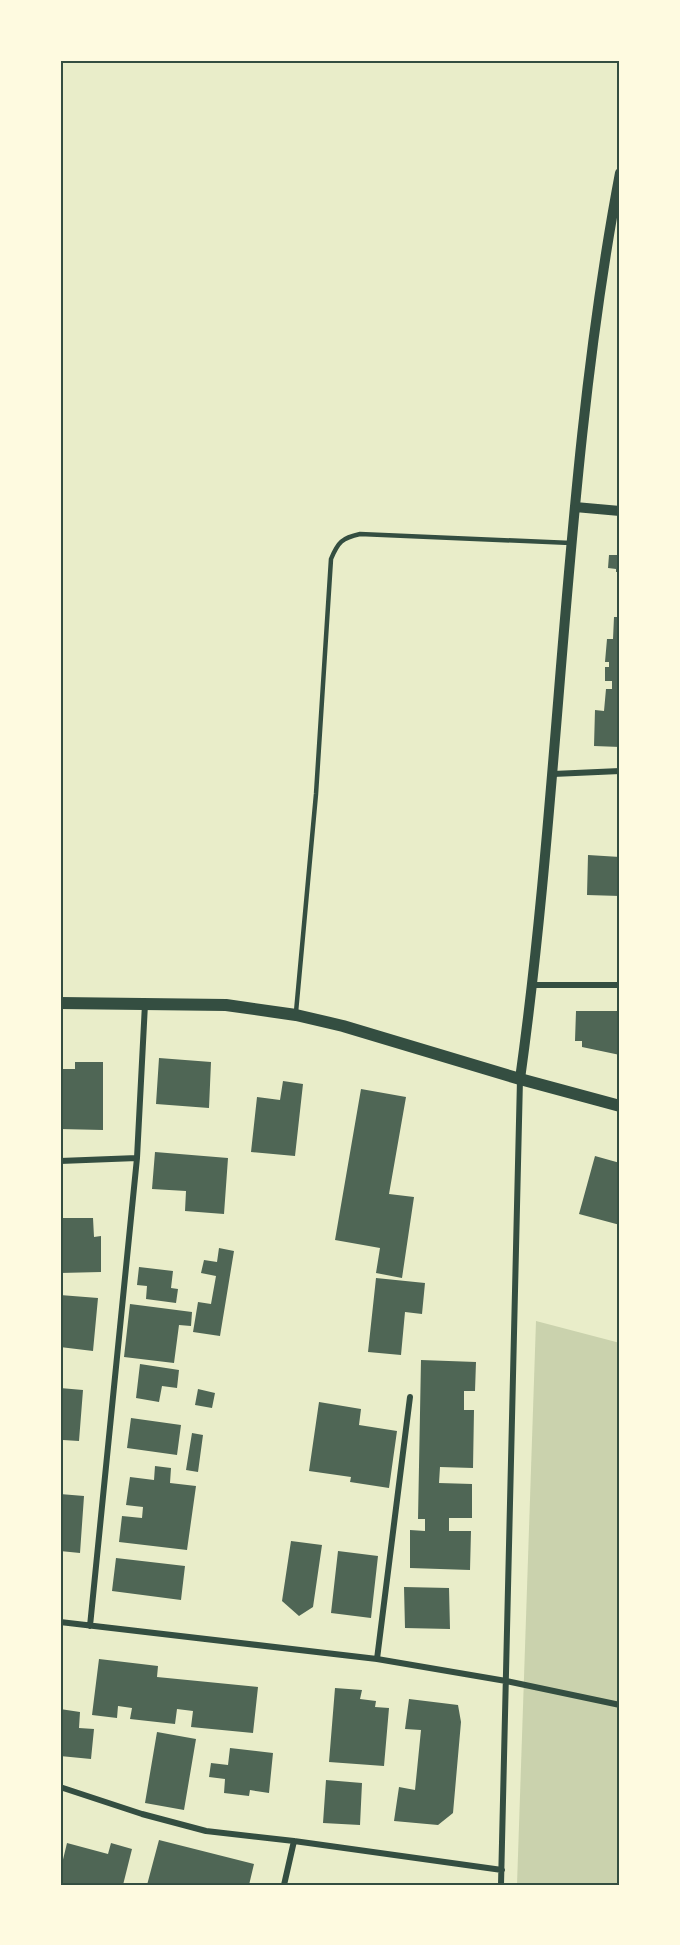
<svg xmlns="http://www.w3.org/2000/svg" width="680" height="1945" font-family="Lora,serif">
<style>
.green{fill:#cad2ad}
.building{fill:#4f6655}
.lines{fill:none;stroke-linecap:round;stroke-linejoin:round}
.service{stroke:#344e41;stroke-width:4.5}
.minor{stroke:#344e41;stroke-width:6}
.tertiary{stroke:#344e41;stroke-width:10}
.secondary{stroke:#344e41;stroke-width:12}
.neatline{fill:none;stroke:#344e41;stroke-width:2}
</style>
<rect width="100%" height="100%" fill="#e9edc9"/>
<path class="green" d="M536,1321L620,1343V1885H517Z"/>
<path class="building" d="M609,555H620V572H616V569L608,568Z
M614,617H620V747L594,746L595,710L604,711L606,689H612V681H605V667H609V662H605L607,639H613Z
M588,855L620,857V896L587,895Z
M576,1011H620V1055L582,1047V1041H575Z
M159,1058L211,1062L209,1108L156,1104Z
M75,1062H103V1130L60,1129V1069H75Z
M283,1081L303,1084L295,1156L251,1152L257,1097L280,1100Z
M361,1089L406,1097L389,1194L414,1197L402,1278L376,1273L380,1248L335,1240Z
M155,1152L228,1158L224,1214L185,1211L186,1191L152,1189Z
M595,1156L620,1163V1225L579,1214Z
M60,1218H93L94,1237L101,1236V1272L60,1273Z
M219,1248L234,1251L220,1336L193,1332L198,1302L211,1304L216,1276L201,1273L204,1260L217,1262Z
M139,1267L173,1271L171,1288L178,1289L176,1303L146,1299L147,1286L137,1285Z
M376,1278L425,1283L422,1314L405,1312L401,1355L368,1352Z
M60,1295L98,1298L93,1351L60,1347L62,1319H60Z
M130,1304L192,1312L191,1326L179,1325L174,1363L124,1357Z
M421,1360L476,1362L475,1391H464V1410H474L473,1468L440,1467L439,1483L472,1484V1518H449V1531H471L470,1570L410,1568V1530L425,1531V1519H418Z
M140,1364L179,1370L177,1388L162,1386L159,1402L136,1398Z
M60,1388L83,1390L79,1441L63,1440L62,1446H60Z
M198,1389L215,1393L212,1408L195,1405Z
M319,1402L361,1409L359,1425L397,1431L389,1488L350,1482L351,1477L309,1471Z
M131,1418L181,1425L177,1455L127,1448Z
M192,1433L203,1435L198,1472L186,1470Z
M155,1466L171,1468L170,1483L196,1486L187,1550L119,1542L122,1516L142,1518L143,1507L126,1505L130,1477L154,1480Z
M60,1494L84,1496L80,1553L60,1551Z
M291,1541L322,1545L313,1607L299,1616L282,1601Z
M338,1551L378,1556L371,1618L331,1613Z
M116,1558L185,1566L181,1600L112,1591Z
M404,1587L449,1588L450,1629L405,1628Z
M99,1659L158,1666L157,1677L258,1687L253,1733L191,1727L193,1711L177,1709L175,1724L130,1719L132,1708L118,1706L117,1718L92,1715Z
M335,1688L362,1690L360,1699L376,1701L375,1707L389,1708L384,1766L329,1762Z
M409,1699L458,1705L461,1722L453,1813L438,1825L394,1821L399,1787L415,1790L421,1730L405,1729Z
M60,1709L80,1712L79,1728L94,1729L91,1759L60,1756Z
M157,1732L196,1739L184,1810L145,1803Z
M230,1748L273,1753L269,1793L250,1790L249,1796L224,1793L225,1779L209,1777L211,1763L228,1765Z
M326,1780L362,1783L360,1825L323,1823Z
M159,1840L254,1864L249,1885H147Z
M67,1843L108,1854L111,1843L132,1849L123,1885H60V1872Z"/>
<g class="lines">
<path class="service" d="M296,1012L316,794L331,559C338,542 342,538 360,534L571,543"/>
<path class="minor" d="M553,774L620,771
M533,985H620
M60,1161L137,1158
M60,1622L377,1659L506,1681L620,1705
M90,1626L137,1158L145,1004
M377,1659L410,1397
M60,1787L142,1814L206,1831L294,1841L502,1870
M284,1885L294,1841
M501,1885L520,1079"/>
<path class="tertiary" d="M575,507L620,511
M520,1079C562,778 563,472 620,173"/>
<path class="secondary" d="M60,1003L226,1005L296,1015L343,1026L520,1079L620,1106"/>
</g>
<rect width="680" height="1945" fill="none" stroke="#fefae0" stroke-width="123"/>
<rect x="62" y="62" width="556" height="1822" class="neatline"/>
</svg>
